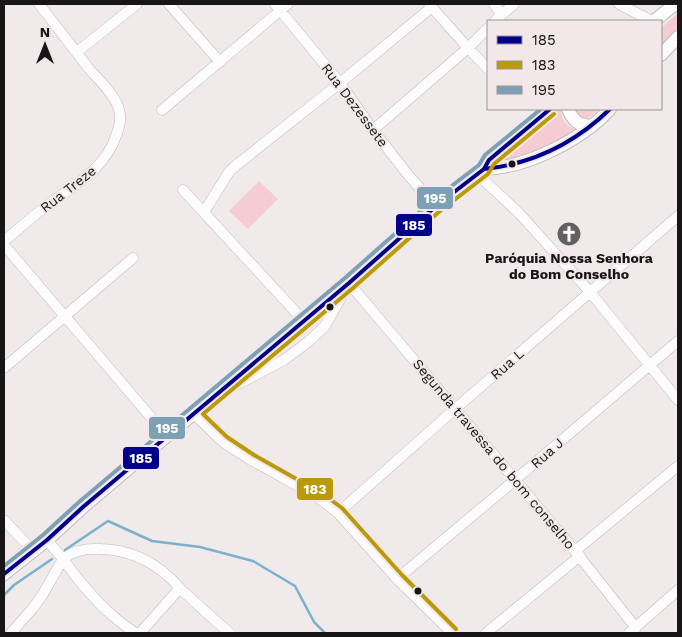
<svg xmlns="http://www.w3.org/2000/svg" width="682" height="637" font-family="'Work Sans',sans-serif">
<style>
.green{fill:#f4ccd2}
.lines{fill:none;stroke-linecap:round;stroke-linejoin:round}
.stream{stroke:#7bb1ca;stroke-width:2.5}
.minor-casing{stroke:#bfbbbc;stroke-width:11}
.major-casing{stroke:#bfbbbc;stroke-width:14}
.minor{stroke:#fdfcfc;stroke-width:10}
.major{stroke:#fdfcfc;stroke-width:12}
.bus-1-casing{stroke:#f2e8e9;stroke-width:8}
.bus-2-casing{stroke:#f2e8e9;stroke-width:8}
.bus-3-casing{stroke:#f2e8e9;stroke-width:8}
.bus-1{stroke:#00008b;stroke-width:4}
.bus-2{stroke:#ba9a07;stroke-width:4}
.bus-3{stroke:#7da1b4;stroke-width:4}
.bus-dot{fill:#181516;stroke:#f2e8e9;stroke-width:2}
.labels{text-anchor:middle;stroke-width:4;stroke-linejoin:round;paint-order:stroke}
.street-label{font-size:14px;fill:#181516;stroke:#f2e8e9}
.poi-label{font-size:14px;font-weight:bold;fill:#181516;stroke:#f2e8e9}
.line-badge{stroke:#f2e8e9;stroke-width:2}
.badge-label{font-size:14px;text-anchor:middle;font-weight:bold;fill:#fff}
</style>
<rect width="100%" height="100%" fill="#f0eaeb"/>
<path class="green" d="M678,13V28L661,46V28Z
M556,109H561C561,122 568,127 579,131L553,146L492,166Z
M572,109H599C593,114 589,120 581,119Z
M259,181L278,199L248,229L229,211Z"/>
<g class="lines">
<path class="stream" d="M65,550L108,521L152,541L200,547L253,561L295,586L314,622L325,633
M4,595L14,585L52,559"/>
<defs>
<path id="minor" d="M169,4L220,62
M275,4L340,83L373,130L409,176L436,206
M429,4L468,48L488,69
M494,4L502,15
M619,4L652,21
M495,21L514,4
M77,52L137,4
M162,110L288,4
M373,130L468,48L488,28
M477,174L519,213L590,292L678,400
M183,190L304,321
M204,212L229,172L234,167L340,83L432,7
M4,241C17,230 31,218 45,207C72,187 105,169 116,136C120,125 122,117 118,106C112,92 100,81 90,70C73,48 56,26 39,4
M4,245L167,436
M4,368L133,258
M227,390L284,360L308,342L325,326L349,283L575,551L636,628
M194,414L223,442L251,460L302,488L320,499L338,513L397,579L452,633
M338,513L455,409L678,216
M4,520L33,551
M575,551L678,466
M397,579L515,480L678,341
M11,633L33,608L43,594L63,559L47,540
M135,633C128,628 120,622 113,616C94,600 78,580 63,559C74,550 87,548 102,549C127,550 149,559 168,576C174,581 178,587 184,592C199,606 214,620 230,633
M140,633L180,588
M486,633L580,556
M629,633L678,590"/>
<path id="major" d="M654,21L675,4
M661,55L678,37
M568,109C573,121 578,125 591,126
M484,169C526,168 582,140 610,109
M4,574L47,540L83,507L167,436L349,283L436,206L484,169L489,160L550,109"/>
</defs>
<use href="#minor" class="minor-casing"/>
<use href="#major" class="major-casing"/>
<use href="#minor" class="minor"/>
<use href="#major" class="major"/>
<defs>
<path id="bus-1" d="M484,169C532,164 575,143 610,109
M4,574L47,540L83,507L349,283L436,206L484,169L489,160L550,109"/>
<path id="bus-2" d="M456,629L402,575L342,508L323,494L254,455L227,437L203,414L353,288L440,211L488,174L494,164L554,114"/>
<path id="bus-3" d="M4,566L43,535L79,502L345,278L432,201L479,165L485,155L541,109"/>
</defs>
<use href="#bus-1" class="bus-1-casing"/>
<use href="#bus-2" class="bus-2-casing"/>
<use href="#bus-3" class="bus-3-casing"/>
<use href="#bus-1" class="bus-1"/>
<use href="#bus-2" class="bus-2"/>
<use href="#bus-3" class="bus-3"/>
</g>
<defs>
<symbol id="church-disc" viewBox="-11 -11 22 22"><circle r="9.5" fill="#646061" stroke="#f2e8e9"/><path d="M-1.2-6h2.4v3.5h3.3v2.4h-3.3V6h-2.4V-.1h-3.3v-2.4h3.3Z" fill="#fff"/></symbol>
</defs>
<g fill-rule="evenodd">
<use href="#church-disc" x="555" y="220" width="28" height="28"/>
</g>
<g class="bus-dot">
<circle cx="512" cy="164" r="4.5"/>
<circle cx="330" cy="307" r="4.5"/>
<circle cx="418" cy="591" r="4.5"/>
</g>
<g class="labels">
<g class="street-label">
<text transform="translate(355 105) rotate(53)" y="5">Rua Dezessete</text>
<text transform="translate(68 189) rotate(-38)" y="5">Rua Treze</text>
<text transform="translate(507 364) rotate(-41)" y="5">Rua L</text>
<text transform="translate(547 453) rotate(-41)" y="5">Rua J</text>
<text transform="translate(494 454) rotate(50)" y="5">Segunda travessa do bom conselho</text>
</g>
<g class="poi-label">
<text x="569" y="263">Paróquia Nossa Senhora<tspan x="569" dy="16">do Bom Conselho</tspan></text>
</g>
</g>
<g class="line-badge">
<rect x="416" y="186" width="38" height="24" rx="5" fill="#7da1b4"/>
<rect x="395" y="213" width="38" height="24" rx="5" fill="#00008b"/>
<rect x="148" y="416" width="38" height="24" rx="5" fill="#7da1b4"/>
<rect x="122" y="446" width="38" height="24" rx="5" fill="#00008b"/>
<rect x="296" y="477" width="38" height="24" rx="5" fill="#ba9a07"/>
</g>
<g class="badge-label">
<text x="435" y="203">195</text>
<text x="414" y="230">185</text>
<text x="167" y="433">195</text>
<text x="141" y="463">185</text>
<text x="315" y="494">183</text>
</g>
<rect width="682" height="637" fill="none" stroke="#181516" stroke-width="10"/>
<rect x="487" y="20" width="175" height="90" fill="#f2e8e9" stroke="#9b9495"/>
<rect x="497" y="36" width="25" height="8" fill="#00008b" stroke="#9b9495"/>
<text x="532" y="45" font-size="15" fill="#181516">185</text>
<rect x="497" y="61" width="25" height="8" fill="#ba9a07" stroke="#9b9495"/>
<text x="532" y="70" font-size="15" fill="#181516">183</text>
<rect x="497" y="86" width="25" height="8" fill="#7da1b4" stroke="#9b9495"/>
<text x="532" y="95" font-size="15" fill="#181516">195</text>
<g transform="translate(45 45)" stroke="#f2e8e9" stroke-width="4" paint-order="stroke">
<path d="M0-4L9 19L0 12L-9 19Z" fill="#181516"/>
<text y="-8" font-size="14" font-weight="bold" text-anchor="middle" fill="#181516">N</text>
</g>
</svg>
